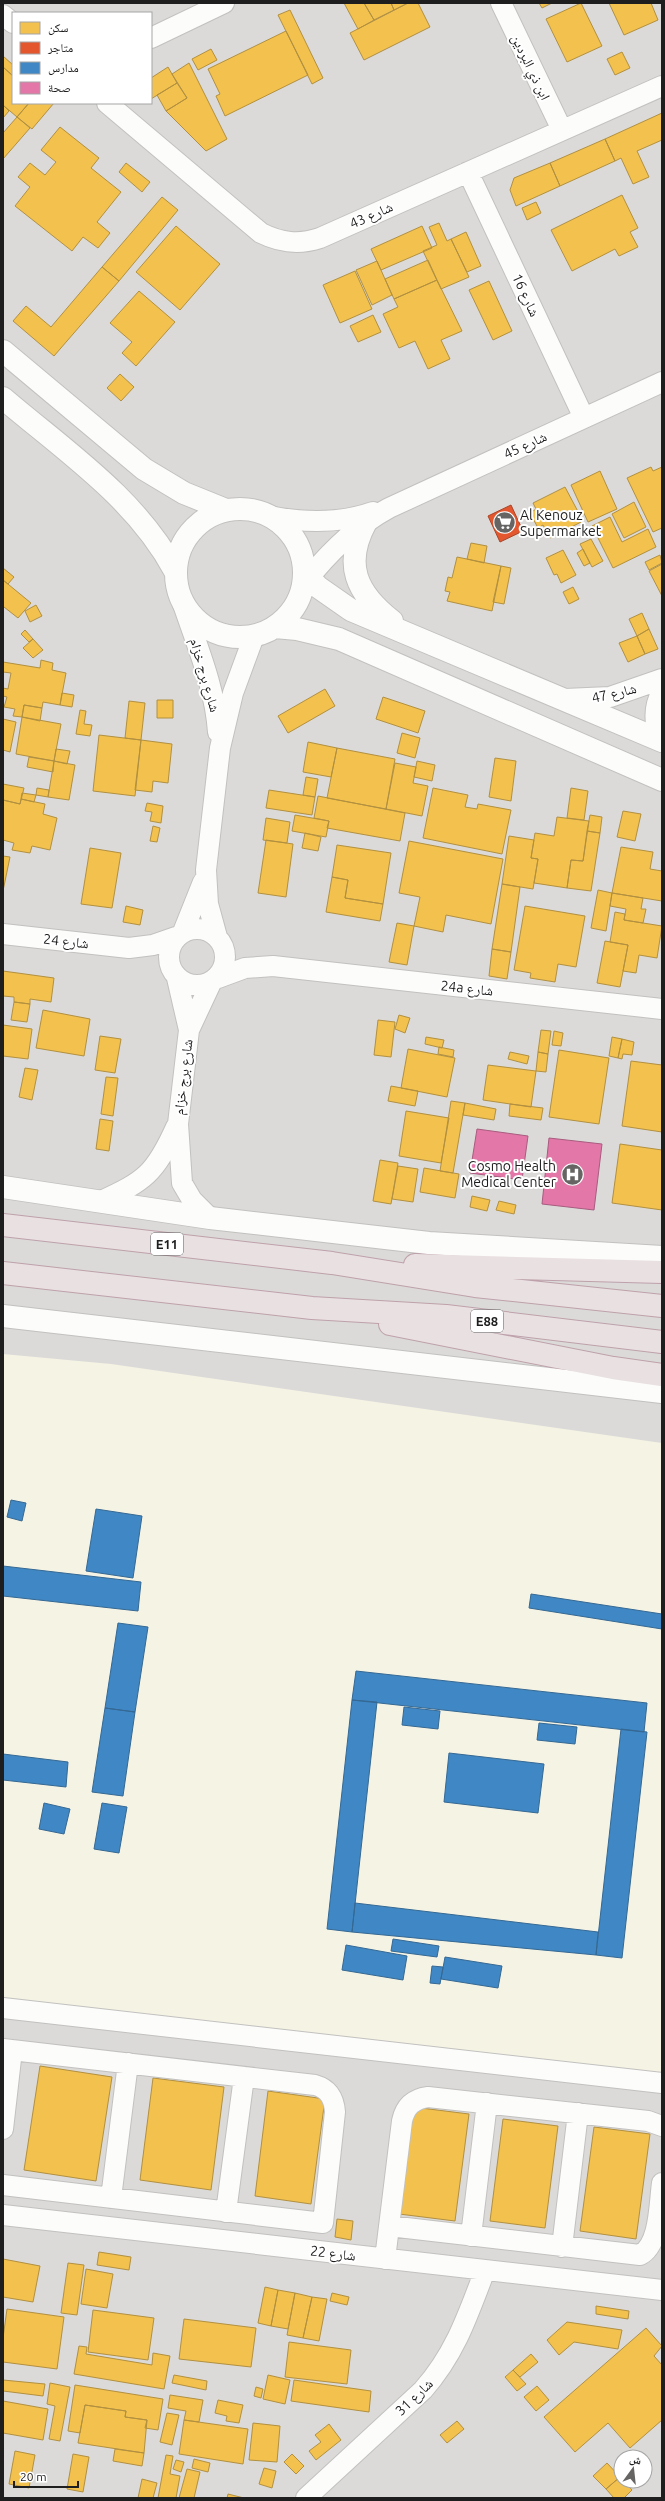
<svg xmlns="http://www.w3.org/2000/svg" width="665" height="2501" font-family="Ubuntu,'Noto Naskh Arabic',sans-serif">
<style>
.residential{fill:#dbdad8;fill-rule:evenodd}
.education{fill:#f5f3e4}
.homes{fill:#f2c14e;stroke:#b29040}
.shops{fill:#e4572e;stroke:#a94629}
.schools{fill:#3f88c5;stroke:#356893}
.health{fill:#e377a8;stroke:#a85c7f}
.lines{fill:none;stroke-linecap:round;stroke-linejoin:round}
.minor-casing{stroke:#c2c1bf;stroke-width:22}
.tertiary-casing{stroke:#c2c1bf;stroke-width:24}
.motorway-casing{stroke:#bea1ab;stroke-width:24}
.minor{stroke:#fcfcfb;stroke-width:20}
.tertiary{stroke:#fcfcfb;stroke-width:22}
.motorway{stroke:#e9e0e2;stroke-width:22}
.labels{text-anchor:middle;stroke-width:4;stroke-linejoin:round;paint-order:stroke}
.shield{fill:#fff;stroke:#626262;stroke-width:1}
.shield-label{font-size:13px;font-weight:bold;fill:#1e1e1e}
.street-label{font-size:14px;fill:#1e1e1e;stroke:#fff}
.poi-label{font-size:14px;fill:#1e1e1e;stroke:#fff;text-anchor:start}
</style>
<rect width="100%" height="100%" fill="#eceae7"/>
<path class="residential" d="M3,3H662V2498H3ZM13,13H151V103H13ZM621,2457H645V2481H621Z"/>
<path class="education" d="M3,1354L111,1364L662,1443V2078L3,2016Z"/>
<path class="homes" d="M344,3H364L374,20L358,29Z
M364,3H391L394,10L374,20Z
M391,3H408L394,10Z
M408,3H418L430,27L364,60L350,33Z
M539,3H552L542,8Z
M581,3L602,46L567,62L546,19Z
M609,3H651L658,20L624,35Z
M290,10L323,78L312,84L278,15Z
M286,31L308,75L225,116L216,96L220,94L208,69Z
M211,49L217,60L198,70L192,59Z
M622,52L630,68L615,75L607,59Z
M3,56L13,65V76L3,67Z
M189,63L227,139L206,151L166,111L187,98L172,74Z
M3,67L13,76V103H29L17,117L3,105Z
M168,67L177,83L151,99V78Z
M177,83L187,98L166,111L157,95Z
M29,103H54L32,129L17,117Z
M3,105L9,111L3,118Z
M662,113V140L637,151L649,177L633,184L621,158L615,161L605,139Z
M17,117L30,128L3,159V133Z
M60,127L99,158L91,168L121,192L97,222L110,233L98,248L83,237L72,251L15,206L30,187L18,177L30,163L45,175L56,162L41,150Z
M605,139L615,161L560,186L550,163Z
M126,163L150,182L142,192L119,172Z
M550,163L560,186L516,206L510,190L514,178Z
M622,195L638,228L630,232L638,247L619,256L615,249L572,271L551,230Z
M162,197L178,210L119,281L102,267Z
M536,202L541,213L527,220L522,208Z
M439,223L447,241L451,239L469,277L441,289L423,251L437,245L429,227Z
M176,226L220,264L180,310L136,272Z
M422,226L432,248L381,270L371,249Z
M466,232L481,266L467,272L451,239Z
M428,260L437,280L394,299L385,279Z
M377,261L392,295L372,305L356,270Z
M102,267L119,281L54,356L13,321L26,306L51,327Z
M355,271L372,309L340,323L323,285Z
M437,280L462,331L441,340L450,359L428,369L415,341L399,348L383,314L398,307L394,299Z
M489,281L512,331L493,340L469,290Z
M139,291L175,322L136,366L122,353L132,342L110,323Z
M373,315L381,332L358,342L350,326Z
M120,374L134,387L121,401L107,388Z
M651,467L653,471L662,467V528L653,532L627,478Z
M600,471L617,509L588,522L571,485Z
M565,487L583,521L550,538L543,525L538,528L530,513L536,509L533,503Z
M634,502L646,527L624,538L612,514Z
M610,517L622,542L648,529L656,547L613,568L592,526Z
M591,539L603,561L592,567L580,544Z
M471,543L487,546L484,563L467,559Z
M583,549L590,563L584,566L577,553Z
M563,550L576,575L561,583L557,574L554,575L546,558Z
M660,555L662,563L649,570L645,562Z
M457,557L501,566L492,611L447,601L450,592L445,591L448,577L452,578Z
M662,564V596L649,571Z
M501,566L511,568L504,604L493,602Z
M3,568L14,577L8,584L3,580Z
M3,580L31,603L18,618L4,607L3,608Z
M573,587L579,599L569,604L563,592Z
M36,605L42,616L30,622L25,611Z
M642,613L649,629L637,636L629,619Z
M649,629L658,649L645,654L637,636Z
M25,630L33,639L29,642L21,634Z
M637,636L645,654L628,662L619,643Z
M33,639L43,650L33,658L23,648Z
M41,660L53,663L52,670L66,673L60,705L43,702L42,708L24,705L22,717L13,716L15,709L4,707L7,697L3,696V688L8,689L11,673L3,672V662L40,668Z
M325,689L335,706L288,733L278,716Z
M62,693L74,695L72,707L60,705Z
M383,697L425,711L418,733L376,719Z
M157,700H173V718H157Z
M129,701L145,703L141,740L125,738Z
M24,705L42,708L40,721L22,717Z
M80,710L86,711L84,724L92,725L90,736L76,734Z
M22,717L61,724L54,761L16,754Z
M3,719L16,722L10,752L3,750Z
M402,733L420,738L415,758L397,753Z
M99,735L141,740L135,796L93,791Z
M141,740L172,744L168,783L153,781L152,792L135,790Z
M308,742L337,748L331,777L303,772Z
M337,748L395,759L386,809L327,798Z
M56,749L70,751L67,764L54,761Z
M29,757L54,761L53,772L27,767Z
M495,758L516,761L511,801L489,797Z
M54,761L75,765L69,800L48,797Z
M417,761L435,765L432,781L414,777Z
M395,763L416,767L413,783L428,786L422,816L386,809Z
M306,777L318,779L315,797L303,795Z
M3,784L24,788L20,804L3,800Z
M37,788L49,790L48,797L36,795Z
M433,788L468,795L465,807L477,809L478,804L511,810L502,854L423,838Z
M571,788L588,791L584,820L567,818Z
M269,790L315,797L312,815L266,808Z
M22,793L36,795L34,802L21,799Z
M318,796L405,813L400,841L327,828L329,821L314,818Z
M21,799L45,804L43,814L57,818L50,850L32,846L30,853L12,850L14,843L3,840V800L20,804Z
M147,803L163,806L161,823L150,821L152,812L145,811Z
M623,811L641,814L635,841L617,837Z
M295,815L329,821L326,837L292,831Z
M590,815L602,817L600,833L587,831Z
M557,817L589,821L583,861L571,860L567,888L534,883L538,859L531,858L535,833L554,836Z
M266,818L290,822L287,843L263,840Z
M153,826L160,828L157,842L150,841Z
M587,831L600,833L591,891L567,888L571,860L583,861Z
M305,833L321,837L318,851L302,848Z
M509,836L534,840L531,858L538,859L533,889L502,884Z
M266,840L293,844L286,897L258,893Z
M409,841L503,859L491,924L446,915L443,932L414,926L420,897L399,893Z
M337,845L391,853L383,904L345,898L348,880L332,877Z
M621,847L653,852L650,869L662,871V901L612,893Z
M90,848L121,853L112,908L81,904Z
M3,856L10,857L3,891Z
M332,877L348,880L345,898L383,904L380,921L326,912Z
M502,884L520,887L511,952L492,949Z
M598,890L612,893L606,931L591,928Z
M612,893L643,898L641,909H646L643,923L624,920L626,909L610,906Z
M126,906L143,910L140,925L123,922Z
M525,906L585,916L576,967L558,964L555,982L530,978L531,973L514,970Z
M615,912L625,914L624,920L662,926L657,958L639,955L636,973L623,971L628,945L610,942Z
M397,923L414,926L407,965L389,962Z
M605,941L628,945L620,987L597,983Z
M492,949L511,952L507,979L489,976Z
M3,971L54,978L51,1002L30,999V1004L14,1002V997L3,996Z
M14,1002L30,1004L27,1022L11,1020Z
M43,1010L90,1019L84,1056L36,1048Z
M399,1015L410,1018L405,1033L395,1029Z
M378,1020L395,1022L391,1057L374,1055Z
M3,1025L32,1029L28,1059L3,1056Z
M541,1030L551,1031L548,1054L538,1052Z
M554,1031L563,1033L561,1046L552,1045Z
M100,1036L121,1039L115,1073L95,1070Z
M426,1037L444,1040L442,1048L425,1044Z
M612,1037L622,1039L618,1058L609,1056Z
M622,1039L634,1042L632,1055L623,1054L622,1059L618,1058Z
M439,1047L454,1050L453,1057L438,1054Z
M408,1049L455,1058L447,1097L401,1088Z
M559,1050L609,1058L599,1124L549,1117Z
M510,1052L529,1056L527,1064L508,1059Z
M538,1052L548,1054L546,1072L536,1071Z
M631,1061L662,1065V1132L622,1126Z
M488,1065L536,1071L531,1107L483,1100Z
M25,1068L38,1070L32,1100L19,1097Z
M106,1077L118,1078L113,1116L101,1114Z
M391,1086L418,1091L415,1106L388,1101Z
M451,1101L465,1103L453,1173L440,1171Z
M465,1103L496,1109L494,1120L463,1115Z
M510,1104L543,1108L541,1120L509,1116Z
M406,1111L449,1118L441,1163L399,1156Z
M100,1119L113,1121L109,1151L96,1149Z
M620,1144L662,1150V1210L612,1203Z
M380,1160L398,1163L391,1204L373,1201Z
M398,1166L418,1169L413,1202L392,1199Z
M424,1168L459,1174L455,1198L420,1192Z
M472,1196L490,1200L487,1211L470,1207Z
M499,1201L516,1205L514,1214L496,1210Z
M40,2066L112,2077L96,2181L24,2170Z
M153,2078L224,2087L211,2190L140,2180Z
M268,2091L325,2099L311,2204L255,2196Z
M413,2107L469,2114L455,2221L399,2214Z
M503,2119L558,2126L545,2228L490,2221Z
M594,2127L650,2134L636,2239L580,2231Z
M337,2219L353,2221L351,2240L335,2237Z
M99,2252L131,2257L129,2270L97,2265Z
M3,2259L40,2266L33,2302L3,2297Z
M68,2263L84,2265L77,2315L61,2313Z
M86,2269L113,2274L107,2308L81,2304Z
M265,2287L278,2290L271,2326L258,2323Z
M278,2290L295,2293L288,2329L271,2326Z
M295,2293L312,2297L303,2338L287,2335Z
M332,2293L349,2297L347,2305L330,2301Z
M312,2297L327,2299L319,2341L303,2338Z
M596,2306L629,2311L628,2319L596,2314Z
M7,2309L64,2317L57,2369L3,2362V2338Z
M93,2310L154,2318L148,2360L88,2352Z
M184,2319L256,2328L251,2367L179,2359Z
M567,2322L622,2330L618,2349L574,2342L559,2355L547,2340Z
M646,2328L662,2346L654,2356L662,2365V2420L630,2448L608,2423L575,2452L544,2417Z
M289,2342L351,2350L347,2384L285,2377Z
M79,2346L87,2347L86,2354L152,2365L153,2353L170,2356L164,2389L74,2374Z
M531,2354L538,2362L520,2377L513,2370Z
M513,2370L526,2384L517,2391L505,2377Z
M174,2375L207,2381L206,2390L172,2383Z
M268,2375L290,2380L285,2404L263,2399Z
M3,2380L45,2384L43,2396L3,2391Z
M294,2380L371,2391L369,2412L291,2401Z
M50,2383L70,2387L60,2441L49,2439L55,2406L47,2404Z
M75,2385L163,2399L158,2430L145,2428L147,2420L125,2417L126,2411L85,2405L80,2433L68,2431Z
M537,2386L549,2400L536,2411L524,2397Z
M256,2387L263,2389L261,2398L254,2396Z
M170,2395L203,2400L199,2422L184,2420L186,2411L168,2408Z
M218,2400L243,2405L239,2423L226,2421L227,2416L215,2413Z
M3,2401L48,2409L43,2440L3,2433Z
M85,2405L126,2411L125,2417L147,2420L144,2453L78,2443Z
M167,2413L179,2415L172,2445L160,2442Z
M184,2420L248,2429L243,2464L179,2454Z
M457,2421L464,2429L447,2443L440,2435Z
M253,2423L280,2426L277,2462L249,2460Z
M329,2424L341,2440L316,2460L309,2451L321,2442L315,2435Z
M115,2449L144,2453L142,2466L113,2461Z
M15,2451L35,2455L29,2488L9,2484Z
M73,2454L89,2457L83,2492L67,2489Z
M292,2454L304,2466L296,2474L284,2462Z
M166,2455L173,2456L170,2474L180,2476L176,2498H158Z
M194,2459L210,2463L208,2472L192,2468Z
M176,2460L184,2462L181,2472L173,2469Z
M607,2463L620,2477L606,2489L593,2476Z
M264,2468L276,2471L272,2488L259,2484Z
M187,2469L200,2472L194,2498H179Z
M620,2477L621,2481H624L632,2490L624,2498H614L606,2489Z
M142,2479L157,2483L153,2498H138Z
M228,2494L244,2498H227Z"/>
<path class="shops" d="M511,505L523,531L500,542L488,516Z"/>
<path class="schools" d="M11,1500L26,1503L22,1521L7,1517Z
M96,1509L142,1516L133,1578L86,1571Z
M3,1566L141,1582L138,1611L3,1596Z
M531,1594L662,1614V1629L529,1608Z
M118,1623L148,1627L135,1712L105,1708Z
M356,1671L647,1703L644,1732L352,1700Z
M352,1700L377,1702L352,1932L327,1929Z
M404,1707L440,1711L438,1729L402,1725Z
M105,1708L135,1712L123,1796L92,1792Z
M539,1723L577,1727L575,1744L537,1740Z
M621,1729L647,1732L622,1958L596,1955Z
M449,1753L544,1764L538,1813L444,1802Z
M3,1754L68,1762L66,1787L3,1780Z
M44,1803L70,1809L64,1834L39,1829Z
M102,1803L127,1807L119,1853L94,1849Z
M355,1903L598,1932L596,1955L352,1932Z
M393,1939L439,1946L437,1957L391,1951Z
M346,1945L407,1956L403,1980L342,1970Z
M445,1957L502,1966L498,1988L441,1979Z
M432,1966L443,1967L440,1984L430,1983Z"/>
<path class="health" d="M477,1129L528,1136L522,1180L470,1173Z
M549,1138L602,1144L594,1210L542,1204Z"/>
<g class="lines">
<defs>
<path id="minor" d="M501,3L562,130
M3,15L13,23
M151,38L224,3
M107,103L261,233C281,243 299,245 320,238L662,86
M468,172L584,418
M269,516C304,523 339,524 373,512
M303,585C327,554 354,527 389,508L662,382
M183,604C197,646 215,687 218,732
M565,699L610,697L662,679
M660,740C654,723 653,707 662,692
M169 957a28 28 0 1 1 56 0a28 28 0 1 1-56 0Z
M183,932L203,882
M3,934L129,948L153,945L176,937
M217,937L208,904L206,870L220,748L233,693L254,636
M177,978L189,1030
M218,978L245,968L273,966L662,1009
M99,1202C145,1181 155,1174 176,1127
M210,1218L192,1200L182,1183L178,1124L189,1030L211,983
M3,2008L662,2083
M3,2049L315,2085C329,2089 334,2098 335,2112L323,2223L3,2185
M3,2129L12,2050
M111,2198L128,2063
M226,2212L244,2077
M3,2215L662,2290
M389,2226L640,2255C660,2245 659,2204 662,2183
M471,2236L487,2103
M562,2247L578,2113
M385,2259L402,2121C405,2107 413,2099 428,2097L648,2121L662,2126
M306,2498L423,2390C455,2354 468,2315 485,2270"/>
<path id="tertiary" d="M3,351L144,469L184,493L226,510
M3,398C65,451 136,498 175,571
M176 573a64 64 0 1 1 128 0a64 64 0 1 1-128 0Z
M366,522C343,564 356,593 392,621
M304,572L318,587L351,610L662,741
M275,627L297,629L339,639L662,780
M3,1187L210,1218L429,1243L662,1257
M3,1316L662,1392"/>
<path id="motorway" d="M3,1225L332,1263L475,1286L662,1306
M415,1265L662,1272
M3,1273L312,1308L446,1316L662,1342
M390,1324L613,1368L662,1375"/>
</defs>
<use href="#minor" class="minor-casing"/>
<use href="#tertiary" class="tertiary-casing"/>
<use href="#motorway" class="motorway-casing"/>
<use href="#minor" class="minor"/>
<use href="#tertiary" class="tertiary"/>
<use href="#motorway" class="motorway"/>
</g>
<defs>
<symbol id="supermarket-disc" viewBox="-11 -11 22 22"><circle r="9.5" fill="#666564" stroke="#fff"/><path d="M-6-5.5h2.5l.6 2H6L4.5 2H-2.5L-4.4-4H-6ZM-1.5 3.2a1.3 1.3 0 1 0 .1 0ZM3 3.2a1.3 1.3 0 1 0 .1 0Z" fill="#fff"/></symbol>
<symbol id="hospital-disc" viewBox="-11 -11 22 22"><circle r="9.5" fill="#666564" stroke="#fff"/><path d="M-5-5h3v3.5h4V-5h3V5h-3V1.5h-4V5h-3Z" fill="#fff"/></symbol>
</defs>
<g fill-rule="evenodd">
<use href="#supermarket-disc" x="492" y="510" width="25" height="25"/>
<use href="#hospital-disc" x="560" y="1162" width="25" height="25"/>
</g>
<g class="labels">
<g class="shield">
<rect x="151" y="1233" width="32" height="22" rx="3"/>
<rect x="471" y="1310" width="32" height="22" rx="3"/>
</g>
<g class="shield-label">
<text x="167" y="1249">E11</text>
<text x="487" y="1326">E88</text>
</g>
<g class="street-label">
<text transform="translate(531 67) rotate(64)" y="5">ابن ذي البردين</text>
<text transform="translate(371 215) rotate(-24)" y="5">شارع 43</text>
<text transform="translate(526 295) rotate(65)" y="5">شارع 16</text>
<text transform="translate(525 445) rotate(-25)" y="5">شارع 45</text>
<text transform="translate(205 675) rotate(74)" y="5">شارع برج خزام</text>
<text transform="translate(614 693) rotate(-13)" y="5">شارع 47</text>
<text transform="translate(66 941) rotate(6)" y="5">شارع 24</text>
<text transform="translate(467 988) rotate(6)" y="5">24a شارع</text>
<text transform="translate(183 1077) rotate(-83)" y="5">شارع برج خزام</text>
<text transform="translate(333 2253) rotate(7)" y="5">شارع 22</text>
<text transform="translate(414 2397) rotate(-44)" y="5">شارع 31</text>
</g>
<g class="poi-label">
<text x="520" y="520">Al Kenouz<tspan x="520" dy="16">Supermarket</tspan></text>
<text x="556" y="1171" text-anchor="end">Cosmo Health<tspan x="556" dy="16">Medical Center</tspan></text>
</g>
</g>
<rect width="665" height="2501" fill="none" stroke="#1e1e1e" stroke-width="8"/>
<rect x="12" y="12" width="140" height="92" fill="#ffffff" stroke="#a5a5a5"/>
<rect x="20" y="22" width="20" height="12" fill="#f2c14e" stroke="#a5a5a5"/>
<text x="48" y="32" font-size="12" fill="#1e1e1e">سكن</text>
<rect x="20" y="42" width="20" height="12" fill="#e4572e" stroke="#a5a5a5"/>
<text x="48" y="52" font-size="12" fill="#1e1e1e">متاجر</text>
<rect x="20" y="62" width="20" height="12" fill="#3f88c5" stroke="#a5a5a5"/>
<text x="48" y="72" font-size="12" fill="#1e1e1e">مدارس</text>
<rect x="20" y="82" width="20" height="12" fill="#e377a8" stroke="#a5a5a5"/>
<text x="48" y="92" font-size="12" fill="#1e1e1e">صحة</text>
<g transform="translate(633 2469) rotate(15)"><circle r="19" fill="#ffffff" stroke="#a5a5a5"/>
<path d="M0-3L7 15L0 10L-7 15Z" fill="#666564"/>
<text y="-6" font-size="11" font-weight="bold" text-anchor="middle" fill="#1e1e1e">ش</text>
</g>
<path d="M14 2481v6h64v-6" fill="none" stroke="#1e1e1e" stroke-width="2"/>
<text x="20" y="2481" font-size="12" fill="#1e1e1e" stroke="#ffffff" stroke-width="3" paint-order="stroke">20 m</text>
</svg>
